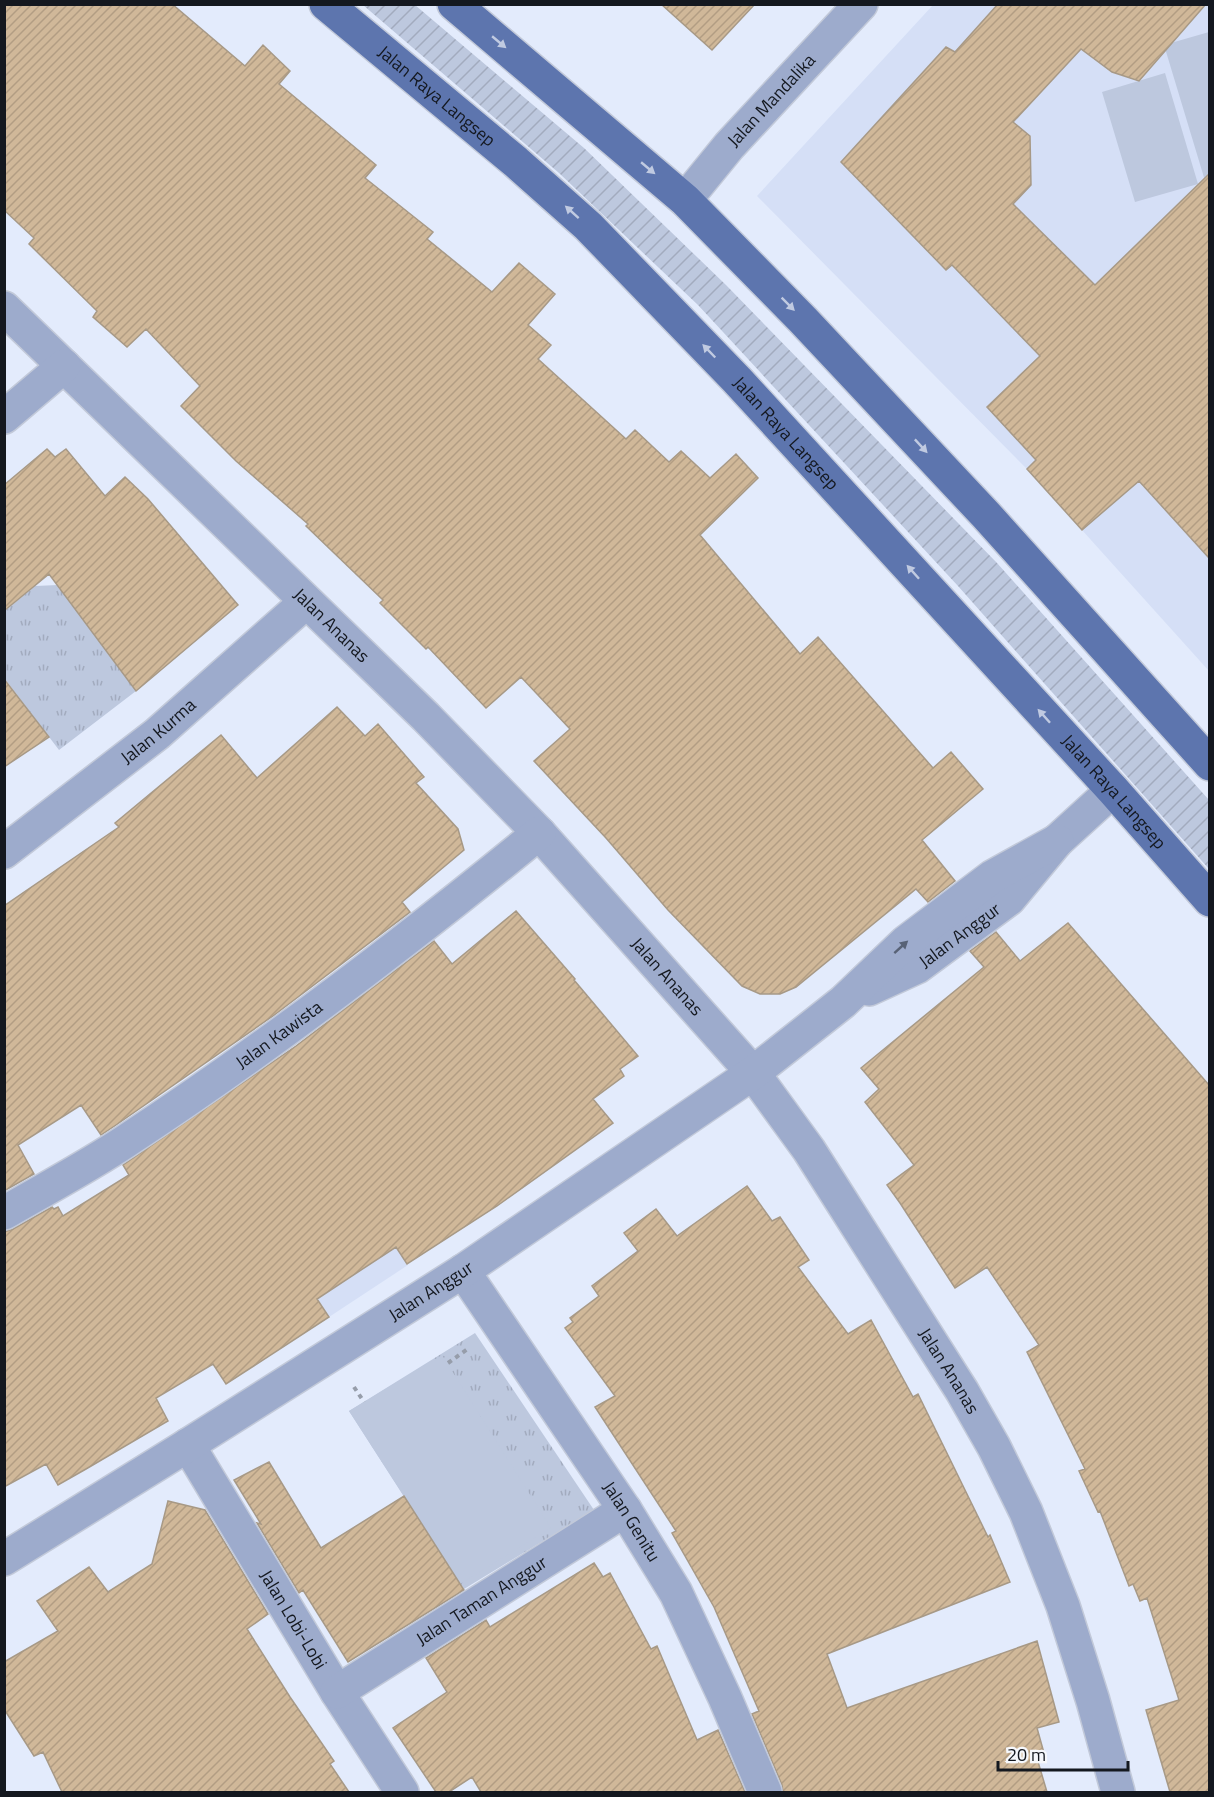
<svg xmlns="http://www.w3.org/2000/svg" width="1214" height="1797" font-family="'Titillium Web',sans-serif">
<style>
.built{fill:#d5dff6}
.grass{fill:url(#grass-tufts)}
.garden{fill:url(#garden-furrows)}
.pitch{fill:#bdc8de}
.building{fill:url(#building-hatch);stroke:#a79986;stroke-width:1.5}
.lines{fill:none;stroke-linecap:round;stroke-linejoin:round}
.minor-casing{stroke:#c2c9d9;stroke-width:36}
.major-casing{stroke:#c2c9d9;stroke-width:36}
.path{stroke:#969daa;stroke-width:4;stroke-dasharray:4.5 4.5;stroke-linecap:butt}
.minor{stroke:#9dabcc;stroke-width:33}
.major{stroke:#5d75ae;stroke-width:33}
.oneway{fill:#c0cae1}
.oneway2{fill:#586276}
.labels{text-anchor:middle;stroke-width:5;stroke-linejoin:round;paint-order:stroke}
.street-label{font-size:18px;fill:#14181f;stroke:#f6f8fc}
</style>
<defs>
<pattern id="grass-tufts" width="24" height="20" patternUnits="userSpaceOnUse" patternTransform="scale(1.5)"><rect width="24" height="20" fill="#bdc8de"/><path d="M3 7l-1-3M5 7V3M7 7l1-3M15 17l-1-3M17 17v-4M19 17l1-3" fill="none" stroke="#a2abbe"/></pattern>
<pattern id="garden-furrows" width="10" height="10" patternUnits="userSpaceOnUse" patternTransform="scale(1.5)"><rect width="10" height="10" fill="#bdc8de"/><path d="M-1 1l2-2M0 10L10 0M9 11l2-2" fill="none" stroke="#a2abbe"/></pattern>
<pattern id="building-hatch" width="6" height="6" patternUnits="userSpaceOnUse" patternTransform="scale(1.5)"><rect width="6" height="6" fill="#d0b899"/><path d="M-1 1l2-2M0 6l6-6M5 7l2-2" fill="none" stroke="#b29d83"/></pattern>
</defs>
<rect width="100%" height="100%" fill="#e3ebfc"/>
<path class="built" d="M933,5H1209V671L1027,469L757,196Z
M335,1158L408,1265L329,1317L257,1209Z"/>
<path class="grass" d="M58,585L136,691L59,750L5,679V611L35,586Z
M475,1333L594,1510L464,1589L349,1411Z"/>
<path class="garden" d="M363,5H415L584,148L726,285L997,563L1209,800V869L958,586L698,305L559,173Z"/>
<path class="pitch" d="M1209,32V194L1164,45Z
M1165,73L1198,184L1135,202L1102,92Z
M442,1355L551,1528L460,1584L349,1411Z"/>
<path class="building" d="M4,4H172L245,66L263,45L290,71L279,84L376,165L365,178L433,232L427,239L492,292L519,263L555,294L528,325L551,345L538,359L626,439L635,430L669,462L681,451L710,478L736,454L758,478L700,535L800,654L818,637L933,768L951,752L983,789L922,840L955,881L928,902L916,889L796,987L780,994H760L742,986L668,910L606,838L534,761L570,729L521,677L486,708L428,647L426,649L380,603L383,600L306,526L308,524L236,461L181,406L200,386L146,329L127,347L93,317L97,311L29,244L34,238L4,210Z
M661,4H755L712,50Z
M998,4H1206L1139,81L1112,72L1081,49L1013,122L1030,136L1031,185L1013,204L1095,285L1209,174V558L1139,481L1082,530L1027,469L1036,460L987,407L1040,356L952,265L946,270L841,162L946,47L955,52Z
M47,449L55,457L66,449L105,496L125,477L148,499L238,605L136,691L49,574L4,611V485Z
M4,679L49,737L4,767Z
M337,707L365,736L378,724L424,777L416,783L458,829L464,850L402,902L410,912L273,1016L116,1125L101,1135L81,1105L18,1145L34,1174L4,1191V906L119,827L115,823L221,735L257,778Z
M516,911L575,979L574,980L638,1056L620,1069L624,1076L593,1099L613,1123L497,1206L407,1264L396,1247L317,1299L329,1317L226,1384L213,1364L156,1398L168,1421L86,1469L58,1485L46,1464L4,1487V1232L13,1229L52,1207L54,1209L58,1207L63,1216L129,1175L123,1165L296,1046L434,941L452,964Z
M1068,923L1209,1085V1792H1170L1146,1710L1179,1700L1147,1598L1140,1601L1133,1584L1129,1586L1100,1511L1098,1512L1079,1471L1085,1469L1027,1352L1039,1345L987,1267L955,1288L900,1203L887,1185L914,1165L865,1102L879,1089L861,1068L984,967L970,951L996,932L1020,961Z
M747,1186L772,1221L780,1217L809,1260L798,1267L848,1334L871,1320L913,1397L918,1394L988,1537L990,1535L1010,1582L827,1654L847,1708L1037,1641L1059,1722L1037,1728L1044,1753L1036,1755L1047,1792H783L782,1785L752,1714L759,1711L714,1607L672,1533L676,1531L595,1407L615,1396L565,1328L573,1322L570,1318L599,1296L592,1286L638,1251L624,1233L656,1209L677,1236Z
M269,1462L321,1548L404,1496L464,1590L348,1662L303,1590L299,1593L257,1523L261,1524L234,1480Z
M168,1501L205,1510L268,1614L247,1629L290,1697L334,1761L330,1764L349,1792H62L43,1752L34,1756L4,1709V1662L58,1631L37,1601L89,1567L108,1592L152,1564Z
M594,1563L603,1577L610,1573L651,1649L657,1646L697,1740L718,1730L745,1792H481L472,1777L449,1792H436L393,1728L447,1692L426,1658L486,1620L490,1627Z"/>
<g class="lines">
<defs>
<g id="minor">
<path id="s1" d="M685,200L729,146L861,4"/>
<path id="s2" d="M4,308L426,717L539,833L753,1073L809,1150L962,1391L994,1447L1026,1512L1063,1606L1093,1701L1118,1792"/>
<path d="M4,417L64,366"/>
<path id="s3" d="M4,852L157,734L306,602"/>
<path id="s4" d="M869,989L917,967L1009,899L1057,841L1113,790"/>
<path id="s5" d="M4,1213C45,1189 87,1167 126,1141C269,1047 406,942 539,833"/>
<path id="s6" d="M463,1271L625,1510L676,1593L725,1698L765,1792"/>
<path id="s7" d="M188,1445L337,1692L402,1792"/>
<path id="s8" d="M4,1559L188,1445L463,1271L753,1073L843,1002L906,942L992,877L1057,841"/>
<path id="s9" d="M337,1692L625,1510"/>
</g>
<g id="major">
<path id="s10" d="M326,4L516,162L588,226L737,380L1113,790L1210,900"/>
<path d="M454,4L685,200L803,320L986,515L1210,764"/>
</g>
</defs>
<use href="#minor" class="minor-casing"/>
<use href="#major" class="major-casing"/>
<path class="path" d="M448,1363L469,1348
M354,1387L364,1402"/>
<use href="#minor" class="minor"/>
<use href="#major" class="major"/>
</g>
<defs><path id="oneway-solid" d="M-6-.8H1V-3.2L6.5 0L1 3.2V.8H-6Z" transform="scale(1.5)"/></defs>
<g class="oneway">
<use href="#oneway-solid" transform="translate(499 42) rotate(40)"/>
<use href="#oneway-solid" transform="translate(648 168) rotate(40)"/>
<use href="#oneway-solid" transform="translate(572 212) rotate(-138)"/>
<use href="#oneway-solid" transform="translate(788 304) rotate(45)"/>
<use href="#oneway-solid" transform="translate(709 351) rotate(-134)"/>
<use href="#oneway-solid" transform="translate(921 446) rotate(47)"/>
<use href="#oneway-solid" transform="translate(913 572) rotate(-132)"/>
<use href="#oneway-solid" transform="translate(1044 716) rotate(-132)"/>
</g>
<use class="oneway2" href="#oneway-solid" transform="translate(901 947) rotate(-42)"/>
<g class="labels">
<g class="street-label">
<text dy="6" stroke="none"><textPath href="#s10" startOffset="144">Jalan Raya Langsep</textPath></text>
<text dy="6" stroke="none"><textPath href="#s1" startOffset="132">Jalan Mandalika</textPath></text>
<text dy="6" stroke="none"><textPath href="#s10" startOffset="630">Jalan Raya Langsep</textPath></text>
<text dy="6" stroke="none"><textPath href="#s2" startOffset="456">Jalan Ananas</textPath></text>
<text dy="6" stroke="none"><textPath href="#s3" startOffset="196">Jalan Kurma</textPath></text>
<text dy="6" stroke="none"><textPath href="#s10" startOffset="1116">Jalan Raya Langsep</textPath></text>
<text dy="6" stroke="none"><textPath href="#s4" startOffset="106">Jalan Anggur</textPath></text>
<text dy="6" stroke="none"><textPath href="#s2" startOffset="942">Jalan Ananas</textPath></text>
<text dy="6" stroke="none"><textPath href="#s5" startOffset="328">Jalan Kawista</textPath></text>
<text dy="6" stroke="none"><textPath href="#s8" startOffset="504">Jalan Anggur</textPath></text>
<text dy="6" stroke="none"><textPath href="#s2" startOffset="1428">Jalan Ananas</textPath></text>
<text dy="6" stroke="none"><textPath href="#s6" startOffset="302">Jalan Genitu</textPath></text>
<text dy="6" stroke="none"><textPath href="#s9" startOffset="171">Jalan Taman Anggur</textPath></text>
<text dy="6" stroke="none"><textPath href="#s7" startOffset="204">Jalan Lobi-Lobi</textPath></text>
</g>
</g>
<rect width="1214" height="1797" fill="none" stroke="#14181f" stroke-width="12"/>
<path d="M998 1761v9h130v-9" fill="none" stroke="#14181f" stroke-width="3"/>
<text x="1007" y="1761" font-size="18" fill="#14181f" stroke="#f6f8fc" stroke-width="4.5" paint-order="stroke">20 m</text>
</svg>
